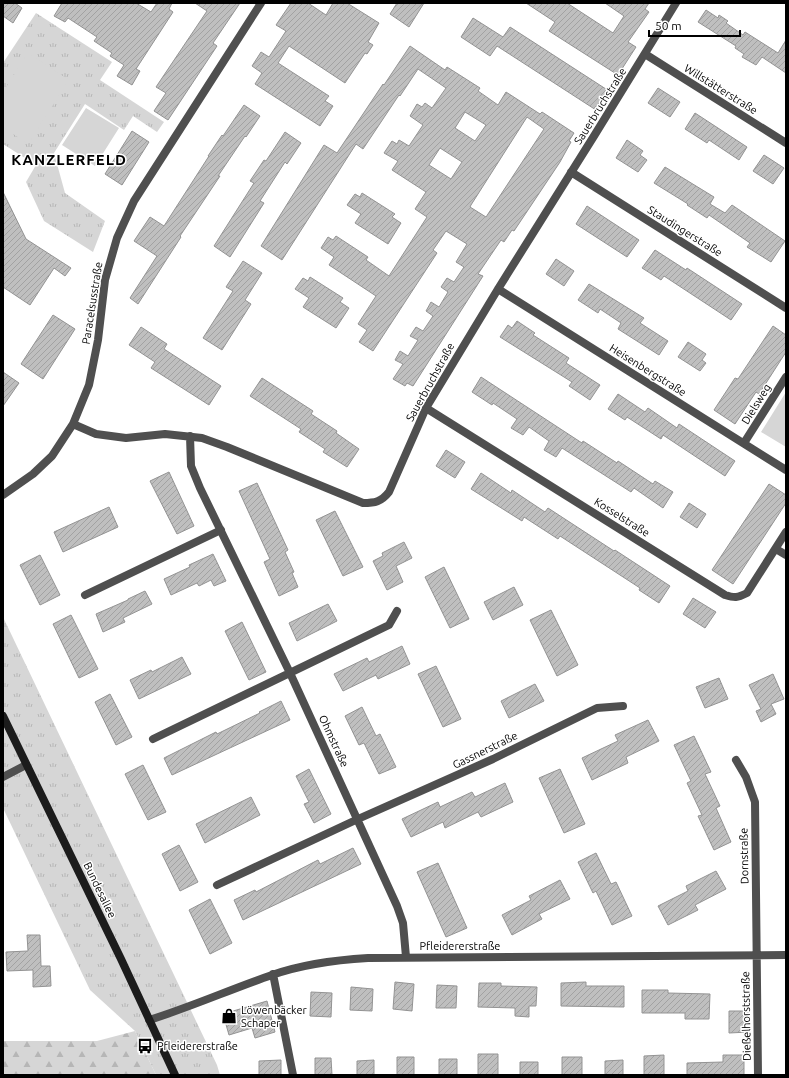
<svg xmlns="http://www.w3.org/2000/svg" width="789" height="1078" font-family="Ubuntu,sans-serif">
<style>
.grass{fill:url(#grass-tufts)}
.forest{fill:url(#forest-firs)}
.green{fill:#d6d6d6}
.building{fill:url(#building-hatch);stroke:#939393;fill-rule:evenodd}
.lines{fill:none;stroke-linecap:round;stroke-linejoin:round}
.street{stroke:#4f4f4f;stroke-width:8}
.secondary{stroke:#1c1c1c;stroke-width:8}
.labels{text-anchor:middle;stroke-width:3;stroke-linejoin:round;paint-order:stroke}
.street-label{font-size:11px;fill:#000;stroke:#fff}
.poi-label{font-size:11px;fill:#000;stroke:#fff;text-anchor:start}
.district-label{font-size:15px;font-weight:bold;letter-spacing:1px;fill:#000;stroke:#fff}
</style>
<defs>
<pattern id="grass-tufts" width="24" height="20" patternUnits="userSpaceOnUse"><rect width="24" height="20" fill="#d6d6d6"/><path d="M3 7l-1-3M5 7V3M7 7l1-3M15 17l-1-3M17 17v-4M19 17l1-3" fill="none" stroke="#b6b6b6"/></pattern>
<pattern id="forest-firs" width="22" height="20" patternUnits="userSpaceOnUse"><rect width="22" height="20" fill="#d6d6d6"/><path d="M5 1l3.5 6h-7zM16 11l3.5 6h-7z" fill="#b6b6b6"/></pattern>
<pattern id="building-hatch" width="6" height="6" patternUnits="userSpaceOnUse"><rect width="6" height="6" fill="#bfbfbf"/><path d="M-1 1l2-2M0 6l6-6M5 7l2-2" fill="none" stroke="#a2a2a2"/></pattern>
</defs>
<rect width="100%" height="100%" fill="#fff"/>
<path class="grass" d="M36,13L112,62L100,80L164,122L157,132L133,116L124,130L85,104L54,153L65,193L105,221L93,252L44,221L26,182L36,165L3,144V63Z
M3,617L217,1065L220,1075H156L135,1031L90,990L3,808Z"/>
<path class="forest" d="M135,1031L156,1075H3V1041H97Z"/>
<path class="green" d="M28,53L69,80L28,144L3,127V92Z
M86,108L119,128L95,166L62,145Z
M786,392V447L761,432Z"/>
<path class="building" d="M3,3H15L22,8L13,23L3,16Z
M62,3H136L151,12L157,3H172L169,9L173,12L136,69L140,71L132,85L117,76L124,65L110,56L112,53L94,41L97,37L68,18L65,22L54,16Z
M195,3H240L213,43L217,46L168,120L154,111L166,93L156,87L207,11Z
M291,3H308L326,15L333,3H347L379,23L368,42L373,45L367,54L365,53L345,83L289,46L278,63L329,96L325,101L333,106L320,126L255,84L262,73L252,66L261,52L269,57L286,31L276,25Z
M397,3H424L409,27L390,14Z
M526,3H567L613,33L624,16L605,3H649L645,9L649,12L628,42L636,47L618,75L549,31L555,22Z
M706,10L718,18L719,15L728,21L726,23L743,35L745,32L778,53L786,40V73L762,57L756,65L742,57L744,54L735,48L736,46L698,22Z
M473,18L503,37L510,27L609,91L596,110L497,46L490,56L461,37Z
M410,46L445,70L447,67L480,88L478,91L498,105L506,92L540,114L542,112L574,133L569,141L571,142L560,162L514,231L512,230L504,242L501,240L478,274L483,276L413,386L407,383L405,386L393,379L403,364L395,360L400,351L408,356L418,340L410,336L416,327L423,331L433,316L426,311L431,302L439,307L448,292L441,287L447,278L454,282L464,267L456,262L467,244L446,231L433,250L437,253L373,351L359,342L367,330L358,324L376,296L329,265L334,257L321,248L328,237L333,240L336,236L368,257L366,260L389,276L427,217L415,209L426,192L392,170L398,161L384,153L392,141L397,144L399,140L409,146L423,125L410,116L417,104L422,107L425,103L432,108L446,88L418,69L400,96L399,95L363,149L356,144L282,260L261,246L324,145L337,153L383,84L384,85ZM465,112L486,125L475,141L455,128ZM527,117L544,129L486,217L470,207L471,205ZM440,148L462,162L451,179L429,165Z
M658,88L680,102L670,117L648,103Z
M244,105L260,116L246,137L245,136L218,176H220L180,236L181,237L138,304L130,298L157,256L134,241L150,217L164,226L209,156H208L222,135L223,136Z
M695,113L747,147L739,160L709,140L707,143L685,129Z
M132,131L149,142L122,185L105,174Z
M285,132L301,143L287,164L285,162L260,201L264,203L230,257L214,246L254,183L250,181L264,160L266,161Z
M627,140L643,151L640,155L647,160L638,172L616,158Z
M764,155L784,168L773,184L753,171Z
M665,167L714,197L710,204L725,213L732,205L785,241L771,262L747,247L750,243L709,215L707,218L687,205L688,204L654,183Z
M3,192L26,239L71,268L65,276L54,268L30,305L3,287Z
M362,193L395,214L392,217L401,223L388,244L355,223L361,214L347,205L355,194L360,197Z
M587,206L639,240L627,257L576,224Z
M655,250L686,270L687,268L742,304L731,320L664,276L661,280L642,268Z
M556,259L574,271L564,286L546,274Z
M243,261L262,273L245,300L251,304L222,350L203,338L233,291L226,287Z
M310,277L343,298L340,302L349,308L336,328L303,307L309,298L295,289L303,278L308,281Z
M589,284L644,318L640,323L668,341L659,355L618,329L621,323L600,309L598,313L578,300Z
M53,315L75,329L43,379L21,364Z
M517,321L535,333L533,335L569,358L566,363L600,385L590,400L569,386L572,382L500,337L508,325L512,328Z
M773,326L786,335V352L759,394L756,392L735,424L714,410L735,378L738,379Z
M141,327L167,344L164,349L221,386L209,405L151,368L155,362L129,345Z
M688,342L706,354L702,360L706,363L700,371L678,357Z
M3,372L19,383L3,406Z
M481,377L582,443L583,441L617,463L618,461L653,484L655,481L673,492L663,508L634,488L631,492L562,448L556,457L544,450L549,441L529,427L523,435L511,428L517,419L493,403L492,405L472,392Z
M262,378L313,411L311,414L337,431L336,433L359,449L347,467L323,452L325,449L299,432L301,429L250,396Z
M618,394L645,412L648,408L677,428L679,424L735,461L725,476L663,435L661,439L627,417L625,420L608,409Z
M446,450L465,462L455,478L436,466Z
M169,472L194,526L177,534L150,481Z
M481,473L511,493L512,490L545,512L548,508L614,551L615,550L670,586L659,603L639,590L640,588L560,536L558,539L524,517L522,521L471,489Z
M257,483L288,550L285,552L294,572L292,573L298,587L279,596L264,562L270,559L239,491Z
M769,484L786,495V503L733,584L712,570Z
M689,503L706,514L697,528L680,517Z
M109,507L118,527L63,552L54,532Z
M335,511L363,567L343,576L316,520Z
M404,542L412,558L396,566L403,582L387,590L373,561L383,556L382,553Z
M213,554L226,581L214,586L211,580L199,586L197,583L171,595L164,579L190,567L189,565Z
M40,555L60,595L40,605L20,565Z
M444,567L469,619L450,628L425,577Z
M514,587L523,605L493,620L484,602Z
M145,591L152,604L123,618L125,622L103,632L96,614L128,600V599Z
M693,598L716,612L705,628L683,614Z
M328,604L337,621L297,641L289,623Z
M551,610L578,665L557,676L530,620Z
M71,615L98,669L79,678L53,624Z
M242,622L266,672L249,680L225,631Z
M402,646L410,664L378,679L376,675L343,691L334,674L367,658L369,662Z
M182,657L191,674L139,699L130,680L151,670L152,672Z
M436,666L461,719L443,727L418,674Z
M773,674L784,699L771,704L776,714L761,722L756,711L761,709L749,685Z
M719,678L728,699L705,708L696,687Z
M535,684L544,701L509,718L501,701Z
M110,694L132,737L116,745L95,702Z
M281,701L290,720L172,775L164,758L216,732L217,734L260,713L259,712Z
M362,707L376,736L380,734L396,767L379,774L364,743L359,745L345,716Z
M648,720L659,741L626,757L628,763L592,780L582,758L618,741L615,735Z
M694,736L711,772L705,774L720,806L716,808L731,842L714,850L698,816L702,815L687,783L691,781L674,745Z
M143,765L166,812L148,820L125,774Z
M309,769L331,814L314,823L304,804L309,802L296,776Z
M560,769L585,824L564,833L539,778Z
M505,783L513,802L481,817L478,812L445,828L443,822L411,837L402,819L438,802L440,807L472,792L475,797Z
M251,797L260,815L205,843L196,824Z
M179,845L198,882L180,891L162,854Z
M353,848L361,864L243,920L234,900L255,890L256,892L318,860L320,864Z
M596,853L611,884L616,882L632,916L612,925L596,891L593,893L578,862Z
M438,863L467,928L446,937L417,872Z
M716,871L726,889L695,905L698,910L668,925L658,906L688,891L686,886Z
M560,880L570,899L539,914L542,919L512,935L502,915L531,900L529,896Z
M210,899L232,943L210,954L189,910Z
M27,935H40L41,966H50L51,986L33,987V970L7,971L6,952L28,951Z
M395,982L414,984L412,1011L393,1009Z
M586,982V986H624V1007L561,1006V983Z
M479,983H501V986L537,987L536,1006H529V1017L515,1016V1008L478,1007Z
M437,985L457,986L456,1008H436Z
M351,987L373,989L372,1011L350,1010Z
M642,990H668V993L710,994L709,1019H685V1013H642Z
M311,992L332,993L331,1017L310,1016Z
M267,1001L275,1032L255,1038L252,1028L229,1035L223,1014Z
M729,1011H748L749,1032L729,1033Z
M478,1054H498V1075H478Z
M664,1055V1075H644V1056Z
M723,1055H744V1075H687V1063L723,1062Z
M397,1057H414V1075H397Z
M562,1057H582V1075H562Z
M315,1058H331L332,1075H315Z
M439,1059H457V1075H439Z
M281,1060V1075H259V1061Z
M374,1060V1075H357V1061Z
M623,1060V1075H605V1061Z
M520,1062H538V1075H520Z"/>
<g class="lines">
<path class="street" d="M645,54L786,143
M571,172L786,308
M498,289L786,470
M426,408L725,595C735,598 737,598 747,593L786,532
M73,424L96,434L126,438L165,434L202,438L227,447L363,503C375,503 381,502 389,492L426,408L498,289L594,136L676,3
M190,436L191,466L200,488L290,673L397,906L403,923L406,957
M744,443L786,377
M3,495L33,474L52,456L73,424L89,385L98,340L105,280L117,238L134,201L261,3
M776,549L786,555
M85,595L221,530
M153,739L389,625L397,611
M736,760L746,777L755,802L758,1075
M3,777L26,765
M217,885L358,819L493,759L597,708L623,706
M273,974L293,1075
M149,1020C191,1007 231,989 272,975C303,964 335,960 368,958L786,955"/>
<path class="secondary" d="M3,716L121,959L175,1075"/>
</g>
<defs>
<symbol id="shop-bare" viewBox="-9 -9 18 18"><path d="M-5-2.5h2.3a2.7 3.5 0 0 1 5.4 0H5L5.5 6h-11ZM-1.5-2.5h3a1.5 2.3 0 0 0-3 0Z" fill="#000" stroke="#fff" stroke-width="2.5" paint-order="stroke"/></symbol>
<symbol id="bus-bare" viewBox="-9 -9 18 18"><path d="M-5-6H5V4H4V6H2V4H-2V6H-4V4H-5ZM-3.5-4V0h7V-4ZM-3.5 1.2v1.5H-2V1.2ZM2 1.2v1.5H3.5V1.2Z" fill="#000" stroke="#fff" stroke-width="2.5" paint-order="stroke"/></symbol>
</defs>
<g fill-rule="evenodd">
<use href="#shop-bare" x="218" y="1005" width="22" height="22"/>
<use href="#bus-bare" x="134" y="1035" width="22" height="22"/>
</g>
<g class="labels">
<g class="street-label">
<text transform="translate(721 89) rotate(32)" y="4">Willstätterstraße</text>
<text transform="translate(600 106) rotate(-58)" y="4">Sauerbruchstraße</text>
<text transform="translate(685 231) rotate(32)" y="4">Staudingerstraße</text>
<text transform="translate(92 303) rotate(-81)" y="4">Paracelsusstraße</text>
<text transform="translate(648 370) rotate(32)" y="4">Heisenbergstraße</text>
<text transform="translate(430 382) rotate(-61)" y="4">Sauerbruchstraße</text>
<text transform="translate(756 404) rotate(-58)" y="4">Dielsweg</text>
<text transform="translate(622 517) rotate(32)" y="4">Kosselstraße</text>
<text transform="translate(334 741) rotate(65)" y="4">Ohmstraße</text>
<text transform="translate(485 750) rotate(-26)" y="4">Gassnerstraße</text>
<text transform="translate(744 856) rotate(-91)" y="4">Dornstraße</text>
<text transform="translate(100 890) rotate(64)" y="4">Bundesallee</text>
<text x="460" y="950">Pfleidererstraße</text>
<text transform="translate(746 1016) rotate(-91)" y="4">Dießelhorststraße</text>
</g>
<g class="poi-label">
<text x="241" y="1014">Löwenbäcker<tspan x="241" dy="13">Schaper</tspan></text>
<text x="157" y="1050">Pfleidererstraße</text>
</g>
<g class="district-label">
<text x="69" y="165">KANZLERFELD</text>
</g>
</g>
<rect width="789" height="1078" fill="none" stroke="#000000" stroke-width="8"/>
<path d="M649 30v6h91v-6" fill="none" stroke="#000000" stroke-width="2"/>
<text x="655" y="30" font-size="12" fill="#000000" stroke="#ffffff" stroke-width="3" paint-order="stroke">50 m</text>
</svg>
